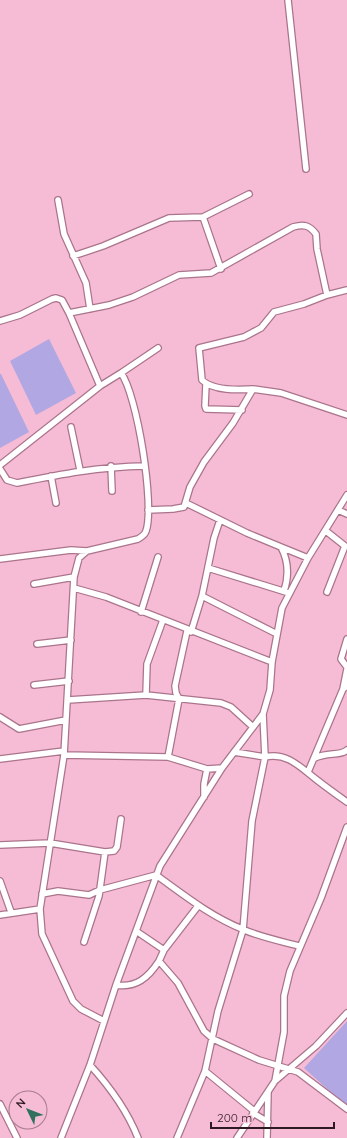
<svg xmlns="http://www.w3.org/2000/svg" width="347" height="1138" font-family="Quicksand,sans-serif">
<style>
.green{fill:#b1a7e2}
.lines{fill:none;stroke-linecap:round;stroke-linejoin:round}
.minor-casing{stroke:#aa748b;stroke-width:8}
.minor{stroke:#fff;stroke-width:5.5}
</style>
<rect width="100%" height="100%" fill="#f6bcd5"/>
<path class="green" d="M49,339L76,393L36,415L10,361Z
M0,374H1L29,432L0,448Z
M347,1021V1107L304,1068Z"/>
<g class="lines">
<defs>
<path id="minor" d="M288,0L306,169
M58,200L64,234L86,283L90,309
M73,256L103,246L169,218L203,217
M221,269L203,217L249,194
M69,313L109,305L133,297L179,275L211,273L293,227C304,224 309,225 316,234L317,249L327,295L347,290
M0,321L20,315L52,299L56,298L62,300L69,313L100,386L121,373C137,394 155,506 146,531C145,535 141,537 138,539L87,551L79,558L74,577L64,755L40,909L42,934L73,1001L81,1009L104,1021
M121,373L158,348
M206,384L205,406L206,409L242,410
M253,389C238,390 213,391 202,380L199,348L244,337L261,328L274,312L304,304L327,295
M71,427L80,470
M0,465L100,386
M111,466L112,491
M0,469L7,480L17,483C62,474 98,467 145,466
M51,476L56,503
M186,503L247,533L281,547C289,562 289,576 284,591
M148,510L173,509L184,507L190,487L204,462L233,423L253,389L281,393L347,415
M338,510L347,514
M326,531L345,546L327,592
M281,547L308,558
M0,559L71,550L87,551
M208,568L286,592
M34,584L74,577
M74,588L106,597L272,662
M202,596L277,634
M141,612L158,557
M191,632L202,596L214,538L220,520
M347,639L341,659L347,667
M37,644L71,640
M34,685L69,681
M343,689L347,669
M146,695L147,664L163,620
M68,700L146,695L221,703L231,707L253,727
M263,714L265,757C287,752 300,767 317,780C326,787 337,795 347,802
M0,717L19,729L66,720
M64,755L168,757L207,769L222,768
M168,757L179,699L176,693L175,686L187,631
M315,758C327,752 341,756 347,750
M0,759L64,751
M308,772L343,689L347,686
M204,797V784L207,769
M0,845L50,843L105,852L99,896L84,942
M105,852L114,851L117,847L121,819
M0,881L11,912
M42,894L58,891L89,895L100,890L156,875C184,895 210,916 242,929C260,937 280,941 299,946
M0,915L40,909
M136,931L164,950
M159,961L164,950L198,906
M116,985C136,988 148,978 159,961L178,983L204,1031L213,1039L259,1060L298,1072L347,1109
M90,1065C110,1087 127,1110 138,1138
M205,1071L254,1111
M275,1081L284,1032V996L290,971L321,898L347,827
M0,1104L17,1138
M253,1113L268,1122
M61,1138L90,1065L116,985L160,866L222,768L263,714L270,690L272,662L282,608L308,558L347,495
M177,1138L205,1071L218,1011L243,930L252,821L265,757L234,752
M237,1138L275,1081L316,1046L347,1013
M267,1138L268,1092"/>
</defs>
<use href="#minor" class="minor-casing"/>
<use href="#minor" class="minor"/>
</g>
<g transform="translate(28 1110) rotate(313)"><circle r="19" fill="#f6bcd5" stroke="#a67a8d"/>
<path d="M0-3L7 15L0 10L-7 15Z" fill="#31705d"/>
<text y="-6" font-size="11" font-weight="bold" text-anchor="middle" fill="#2e1822">N</text>
</g>
<path d="M211 1122v6h123v-6" fill="none" stroke="#2e1822" stroke-width="2"/>
<text x="217" y="1122" font-size="12" fill="#2e1822" stroke="#f6bcd5" stroke-width="3" paint-order="stroke">200 m</text>
</svg>
